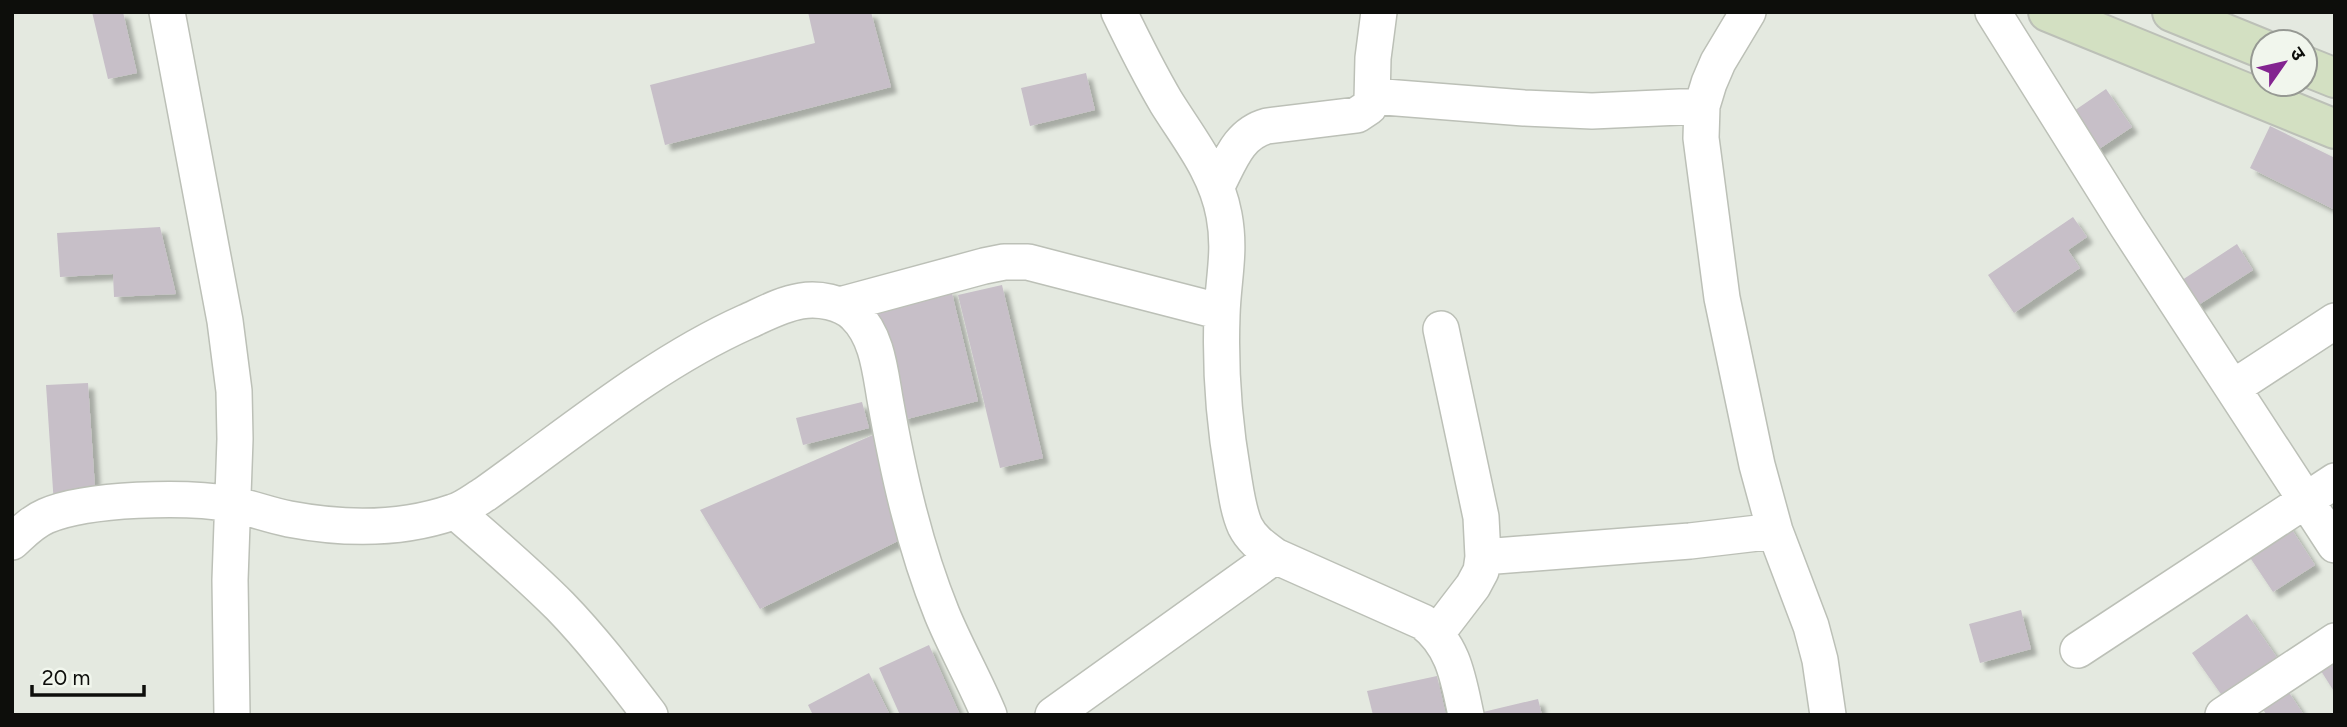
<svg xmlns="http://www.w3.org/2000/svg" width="2347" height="727" font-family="Figtree,'Noto Sans Devanagari',sans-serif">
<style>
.building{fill:#c7bfc8;filter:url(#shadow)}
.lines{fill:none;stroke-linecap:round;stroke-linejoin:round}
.street-casing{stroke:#bcc0b7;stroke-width:38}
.secondary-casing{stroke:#bcc0b7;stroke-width:42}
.street{stroke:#fff;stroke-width:35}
.secondary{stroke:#d3e0c2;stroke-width:38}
</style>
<defs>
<filter id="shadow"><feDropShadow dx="6" dy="6" stdDeviation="2" flood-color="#0004"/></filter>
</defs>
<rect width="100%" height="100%" fill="#e4e9e0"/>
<path class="building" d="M92,12H123L137,73L108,79Z
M808,12H871L891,87L665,145L650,85L815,43Z
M1086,73L1095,110L1030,126L1021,88Z
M2106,89L2132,127L2093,153L2068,115Z
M2270,126L2335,158V210L2250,168Z
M2073,217L2087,237L2068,250L2080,268L2014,313L1988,275Z
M160,227L176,294L114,297L113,274L60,277L57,233Z
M2237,244L2253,270L2189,311L2173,286Z
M1002,285L1043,458L1000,468L958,295Z
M951,289L978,401L903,420L875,307Z
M88,383L96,503L54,505L46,385Z
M862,402L869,428L803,445L796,418Z
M873,435L900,540L760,609L700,510Z
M2283,516L2315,565L2273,592L2241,544Z
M2021,610L2031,649L1980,663L1969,624Z
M2247,614L2278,659L2223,697L2192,653Z
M929,645L960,715H900L879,668Z
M2335,651V693L2316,663Z
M869,673L890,715H813L808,705Z
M1437,676L1446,715H1373L1367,691Z
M2286,688L2304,715H2267L2260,706Z
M1538,699L1542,715H1483V712Z"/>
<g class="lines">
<defs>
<path id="street" d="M167,12L225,321L234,391L235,439L230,580L232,715
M1119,12C1134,43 1149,73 1166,102C1189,139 1216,171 1224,215C1231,252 1223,279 1222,315C1220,369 1224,422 1233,474C1236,492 1238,510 1245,526C1252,540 1263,547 1275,556L1423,622C1454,646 1458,678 1466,715
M1748,12L1718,62L1709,83L1702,106L1701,138L1722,298L1757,465L1775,531L1811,626L1820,660L1828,715
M1993,12L2127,226L2335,545
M1372,96L1524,108L1592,111L1702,106
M1217,186C1230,161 1238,134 1267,126L1357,115L1369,107L1372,100L1373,58L1379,12
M840,305L984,266L1004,262H1028L1222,312
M2234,387L2335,321
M456,512C491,542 527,573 560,606C593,640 621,677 650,715
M12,542C23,532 32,522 46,516C88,498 186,496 232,504C251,508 269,515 289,519C342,529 401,530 453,512C464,509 475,500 485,494C568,435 654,363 746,322C764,314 782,304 801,301C818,298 842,302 855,315C877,336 880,370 885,399C898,472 914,545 942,614C956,648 975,681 989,715
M1483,557L1690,541L1775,531
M1437,633L1473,586L1481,571L1483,557L1481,517L1441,329
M2078,650L2335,481
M1053,715L1275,556
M2223,715L2335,641"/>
<path id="secondary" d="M2048,12L2335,129
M2172,12L2263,49
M2305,66L2335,78"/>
</defs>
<use href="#street" class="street-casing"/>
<use href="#secondary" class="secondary-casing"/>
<use href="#street" class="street"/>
<use href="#secondary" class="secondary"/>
</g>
<rect width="2347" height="727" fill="none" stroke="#0d0e0b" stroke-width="28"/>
<g transform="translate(2284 63) rotate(56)"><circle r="33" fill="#f1f6ed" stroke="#969993" stroke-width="2"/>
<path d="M0-5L12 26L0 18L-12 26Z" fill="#832490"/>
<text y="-10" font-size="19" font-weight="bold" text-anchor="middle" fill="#0d0e0b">उ</text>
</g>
<path d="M32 685v10h112v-10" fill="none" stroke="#0d0e0b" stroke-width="3.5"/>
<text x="42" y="685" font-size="21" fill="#0d0e0b" stroke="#f1f6ed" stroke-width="5" paint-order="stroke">20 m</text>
</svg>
